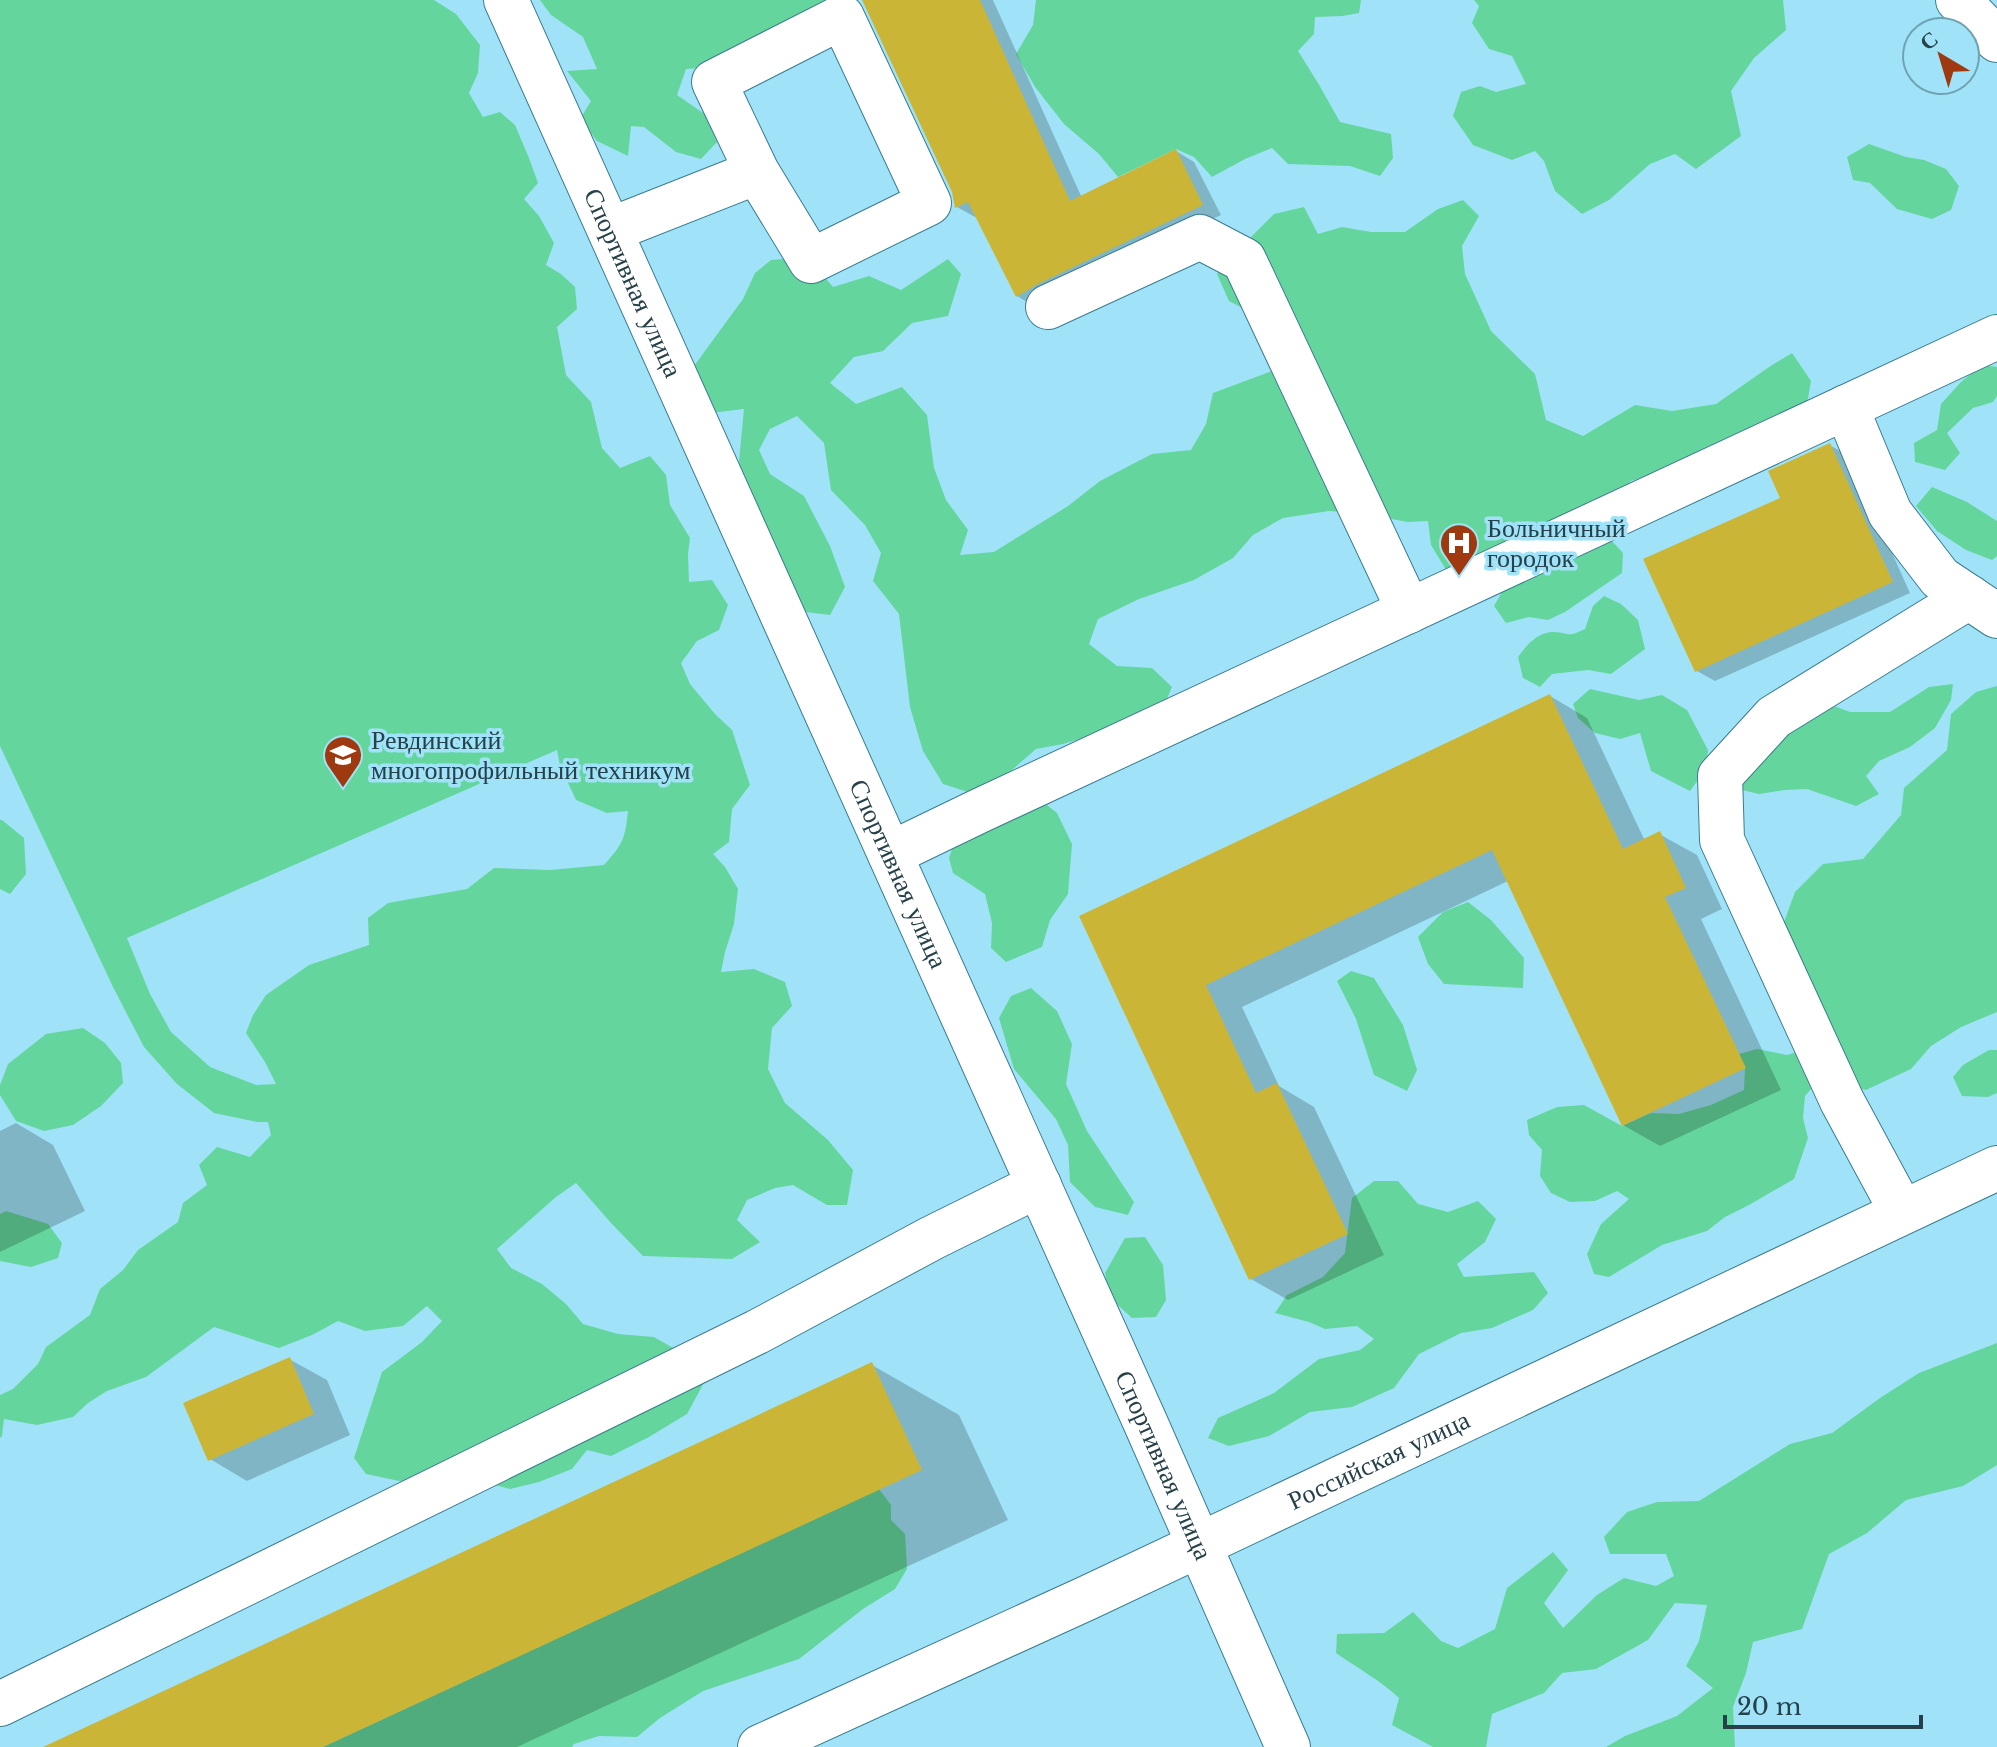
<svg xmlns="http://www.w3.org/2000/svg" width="1997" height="1747" font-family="'Libre Baskerville',serif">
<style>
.green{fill:#64d69d;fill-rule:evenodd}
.shadow{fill:#0003}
.building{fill:#cbb536}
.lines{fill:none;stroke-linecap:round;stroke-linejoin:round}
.minor-casing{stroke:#3a7c8f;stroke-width:46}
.minor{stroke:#fff;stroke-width:44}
.labels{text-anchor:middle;stroke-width:7;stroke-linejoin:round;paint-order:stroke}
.street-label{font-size:26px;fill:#26414a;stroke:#a0e3f8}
.poi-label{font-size:26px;fill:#26414a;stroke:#a0e3f8;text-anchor:start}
</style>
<rect width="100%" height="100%" fill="#a0e3f8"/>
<path class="green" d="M0,0H434L456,14L480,45L478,73L469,93L483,117L500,112L515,125L529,158L538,183L524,199L539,216L554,243L546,265L561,274L575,287L577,309L557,327L566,375L591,402L602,448L620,468L650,456L666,475L670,505L690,538L688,554L689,582L712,580L728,605L719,630L697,641L681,663L690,684L715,714L732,730L750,785L732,809L729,842L713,854L725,867L738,889L734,924L725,952L721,972L754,969L785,982L792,1006L772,1028L768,1069L785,1103L828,1140L853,1170L847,1205H827L793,1185L775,1188L747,1200L737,1220L760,1242L732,1259L643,1256L611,1223L576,1183L556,1197L497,1249L511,1268L542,1284L566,1304L583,1324L618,1334L654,1337L696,1361L706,1379L687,1414L649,1437L611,1456L587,1450L572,1469L539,1482L510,1489L491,1484L404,1482L366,1474L354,1458L382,1372L422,1342L442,1321L427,1306L403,1326L365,1331L338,1321L312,1335L279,1348L214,1327L146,1377L107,1391L88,1403L73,1417L37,1425L4,1419L2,1436L0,1438V1395L13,1389L38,1364L46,1347L90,1315L100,1289L123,1270L138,1250L178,1222L183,1203L207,1185L199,1165L217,1147L250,1157L271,1135L268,1122H257L214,1113L177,1084L144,1047L113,987L0,746ZM557,750L560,766L576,800L607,813L628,811C625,839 623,844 604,865L550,870L494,868L467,889L388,903L368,918L369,945L309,965L266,995L253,1015L246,1033L265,1062L276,1084L256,1085L210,1067L171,1032L150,994L127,938Z
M540,0H848L796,26L749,39L703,68L686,69L677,95L706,115L717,142L701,159L676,152L644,127L631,126L628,156L597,141L580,119L591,101L567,71L597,69L583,37L551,15Z
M1036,0H1361L1359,13L1342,16L1315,17L1314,34L1298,51L1318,83L1340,122L1391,134L1393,158L1380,176L1350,166L1288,164L1272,148L1245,159L1212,177L1194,157L1176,149L1118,177L1099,154L1064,124L1035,87L1016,54L1033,25Z
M1474,0H1783L1786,30L1754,58L1731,91L1741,136L1696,169L1675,154L1650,164L1609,200L1582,214L1555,191L1544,161L1535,151L1512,160L1473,145L1453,116L1461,92L1480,86L1496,92L1526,84L1512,56L1489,49L1472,23L1479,6Z
M1869,144L1906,157L1924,160L1946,169L1959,186L1951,210L1932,219L1897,209L1870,183L1853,180L1847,157Z
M1463,200L1479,216L1462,246L1465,274L1491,331L1535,374L1546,420L1583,436L1635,405L1672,411L1716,404L1772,365L1792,353L1811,381L1807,404L1670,469L1631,481L1602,509L1448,573L1431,545L1428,521L1408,522L1364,514L1329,511L1283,518L1253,535L1233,558L1194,580L1139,599L1098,619L1089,644L1117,666L1152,668L1172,687L1166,701L1100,733L1063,744L1036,749L998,782L971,793L943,784L923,751L910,707L899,614L873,581L881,553L865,525L831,490L824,443L797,416L770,429L759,450L770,474L804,496L830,546L845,587L830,615L806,612L771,589L745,496L739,461L744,409L693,415L694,366L743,299L755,273L771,260L783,259L811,261L833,287L869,276L901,290L948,259L961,274L948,316L912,323L883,351L854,357L830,383L856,404L902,387L927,415L934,468L946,500L968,530L960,555L994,552L1068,506L1100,481L1152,454L1191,450L1206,424L1213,393L1275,370L1276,326L1229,301L1217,274L1234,254L1274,214L1304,207L1318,234L1342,227L1371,232H1405L1438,209Z
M1982,365L1997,367V396L1993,402L1973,408L1947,433L1960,453L1945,470L1915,462L1914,443L1937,430L1941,404L1961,382Z
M1932,487L1967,502L1997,521V556L1992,560L1966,550L1937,531L1916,506Z
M1610,539L1623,553L1622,573L1565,612L1548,620L1529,617L1506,623L1494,606L1506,585Z
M1604,596L1621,604L1638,620L1645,649L1611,674L1588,670L1552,674L1540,687L1523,678L1518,657C1526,646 1538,631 1554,632C1571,633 1566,638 1585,629L1593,606Z
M1953,684L1951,700L1935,728L1910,747L1879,761L1866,776L1879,794L1856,806L1807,789L1785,790L1759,794L1721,785L1716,761L1728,733L1760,711L1831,705L1850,712H1890L1929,687Z
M1997,686V1012L1961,1027L1931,1046L1911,1069L1866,1090L1819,1080L1805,1096L1803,1118L1808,1138L1794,1179L1749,1205L1725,1217L1707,1231L1662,1245L1609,1277L1594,1274L1587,1254L1601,1224L1629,1199L1617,1191L1595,1201L1570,1202L1551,1193L1540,1176L1542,1150L1529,1135L1527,1120L1557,1107L1584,1105L1622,1126L1651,1113L1679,1114L1711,1105L1744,1090L1745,1068L1739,1054L1757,1049L1787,1055L1816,1046L1769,943L1784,922L1795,892L1823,864L1863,859L1901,815L1904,788L1947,750L1951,714L1976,692Z
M1590,689L1639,700L1662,695L1687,710L1708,750L1706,769L1690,791L1651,771L1640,733L1620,739L1595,733L1578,718L1573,704Z
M1042,801L1057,813L1072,844L1068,894L1050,920L1042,947L1006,962L991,948L992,923L985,894L953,873L949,858L957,835Z
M0,820H2L24,838L26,874L10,894L0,889Z
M1468,902L1491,920L1524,958L1523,988L1444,984L1428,964L1418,937L1443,912Z
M1351,971L1374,978L1403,1025L1417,1070L1407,1091L1374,1075L1356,1019L1337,981Z
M1031,988L1057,1011L1072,1044L1066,1084L1087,1131L1134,1202L1128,1215L1095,1207L1070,1182L1068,1145L1056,1119L1014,1069L999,1018L1011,996Z
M83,1028L105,1043L121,1063L123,1083L101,1106L73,1125L44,1131L16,1121L0,1095V1085L8,1064L46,1034Z
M1989,1050H1997V1093L1988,1097L1962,1096L1953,1077L1963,1065Z
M1374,1181H1398L1418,1204L1448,1212L1478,1201L1496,1219L1485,1242L1457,1264L1464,1277L1534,1272L1548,1293L1533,1310L1492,1328L1461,1333L1419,1354L1394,1388L1352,1407L1310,1412L1269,1436L1229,1446L1208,1438L1218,1418L1274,1393L1319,1359L1360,1350L1374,1339L1357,1326L1325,1329L1309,1322L1275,1313L1287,1295L1323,1277L1345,1253L1352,1198Z
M6,1211L48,1224L62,1243L58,1258L31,1267L0,1261V1214Z
M1145,1237L1163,1265L1166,1300L1156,1317L1132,1318L1110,1298L1105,1273L1125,1238Z
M1997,1343V1465L1963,1486L1906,1500L1867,1533L1829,1554L1802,1629L1753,1642L1746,1673L1733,1707L1735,1747H1606L1625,1736L1677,1716L1713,1688L1686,1666L1699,1641L1707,1605L1675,1603L1648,1640L1596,1669L1562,1673L1544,1693L1492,1714L1486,1747H1433L1392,1725L1399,1698C1380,1680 1357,1668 1336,1653L1337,1634L1384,1633L1413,1612L1441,1641L1458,1648L1495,1629L1507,1588L1553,1552L1568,1570L1544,1603L1563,1628L1597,1595L1624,1578L1656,1586L1674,1576L1666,1554H1610L1604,1537L1627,1512L1657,1502L1699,1501L1790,1444L1832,1433L1880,1398L1919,1373Z
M879,1489L891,1505V1520L905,1534L907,1569L895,1589L863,1609L799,1659L703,1691L660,1718L637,1737L599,1736L574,1744L572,1747H323Z"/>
<path class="shadow" d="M865,0H993L1082,198L1176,151L1194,162L1221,215L1056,294L1035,307L1017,296L978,216L975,217L957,207L954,192Z
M1829,445L1848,455L1910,593L1715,681L1697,671L1783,499Z
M1550,696L1587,718L1645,841L1659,834L1697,855L1722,909L1701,919L1781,1090L1660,1146L1623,1125L1508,881L1242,1007L1279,1086L1314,1107L1384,1255L1288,1300L1251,1279L1081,917Z
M16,1123L53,1145L85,1211L0,1252V1131Z
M289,1359L327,1380L350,1435L247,1481L210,1459Z
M872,1365L959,1415L1008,1520L517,1747H46Z"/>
<path class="building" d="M862,0H980L1070,201L1176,149L1203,205L1038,284L1016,297L968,202L955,208L952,192Z
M1830,443L1893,582L1695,672L1643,559L1780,498L1768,471Z
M1550,694L1623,849L1660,831L1686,888L1665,897L1746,1068L1622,1126L1492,850L1206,985L1256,1093L1277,1083L1348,1234L1249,1280L1079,916Z
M290,1357L314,1414L208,1461L183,1403Z
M872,1362L922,1470L323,1747H43Z"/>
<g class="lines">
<defs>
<g id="minor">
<path id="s1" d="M506,0L1146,1424L1288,1747"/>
<path d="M1958,0L1997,40"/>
<path d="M610,230L757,172L714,82L842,17L929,203L811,261L757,172"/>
<path d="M1048,307L1200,237L1244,260L1409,611"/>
<path d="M1846,407L1890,513L1940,578L1997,616"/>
<path d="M890,854L979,811L1997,337"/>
<path d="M1902,1212L1842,1101L1722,840L1720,776L1774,717L1969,597"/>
<path d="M0,1704L757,1332L932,1238L1039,1185"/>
<path id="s2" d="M760,1747L1087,1598L1997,1168"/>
</g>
</defs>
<use href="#minor" class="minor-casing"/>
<use href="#minor" class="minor"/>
</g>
<defs>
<symbol id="hospital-pin" viewBox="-11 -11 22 30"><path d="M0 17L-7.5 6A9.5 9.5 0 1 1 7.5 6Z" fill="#9f3910" stroke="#a0e3f8"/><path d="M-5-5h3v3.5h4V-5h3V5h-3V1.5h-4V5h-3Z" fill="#fff"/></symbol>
<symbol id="university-pin" viewBox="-11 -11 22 30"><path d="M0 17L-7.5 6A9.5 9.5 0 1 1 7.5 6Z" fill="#9f3910" stroke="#a0e3f8"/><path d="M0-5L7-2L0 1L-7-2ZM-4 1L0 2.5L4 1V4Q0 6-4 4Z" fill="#fff"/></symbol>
</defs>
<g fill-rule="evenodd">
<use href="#hospital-pin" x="1437" y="521" width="44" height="60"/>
<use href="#university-pin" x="321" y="733" width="44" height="60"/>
</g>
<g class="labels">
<g class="street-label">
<text dy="9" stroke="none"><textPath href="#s1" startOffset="310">Спортивная улица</textPath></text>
<text dy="9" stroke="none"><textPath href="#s1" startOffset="958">Спортивная улица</textPath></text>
<text dy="9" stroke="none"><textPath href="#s2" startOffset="682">Российская улица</textPath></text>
<text dy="9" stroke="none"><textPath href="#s1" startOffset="1606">Спортивная улица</textPath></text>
</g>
<g class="poi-label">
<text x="1487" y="537">Больничный<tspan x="1487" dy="30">городок</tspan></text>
<text x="371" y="749">Ревдинский<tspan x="371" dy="30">многопрофильный техникум</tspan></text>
</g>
</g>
<g transform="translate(1941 56) rotate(322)"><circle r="38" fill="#a0e3f8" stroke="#6fa2b2" stroke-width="2"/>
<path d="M0-6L14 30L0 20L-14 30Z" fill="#9f3910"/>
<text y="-12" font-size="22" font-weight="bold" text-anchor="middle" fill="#26414a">С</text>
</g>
<path d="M1725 1715v12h196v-12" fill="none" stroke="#26414a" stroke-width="4"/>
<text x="1737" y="1715" font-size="24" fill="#26414a" stroke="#a0e3f8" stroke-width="6" paint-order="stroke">20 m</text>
</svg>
